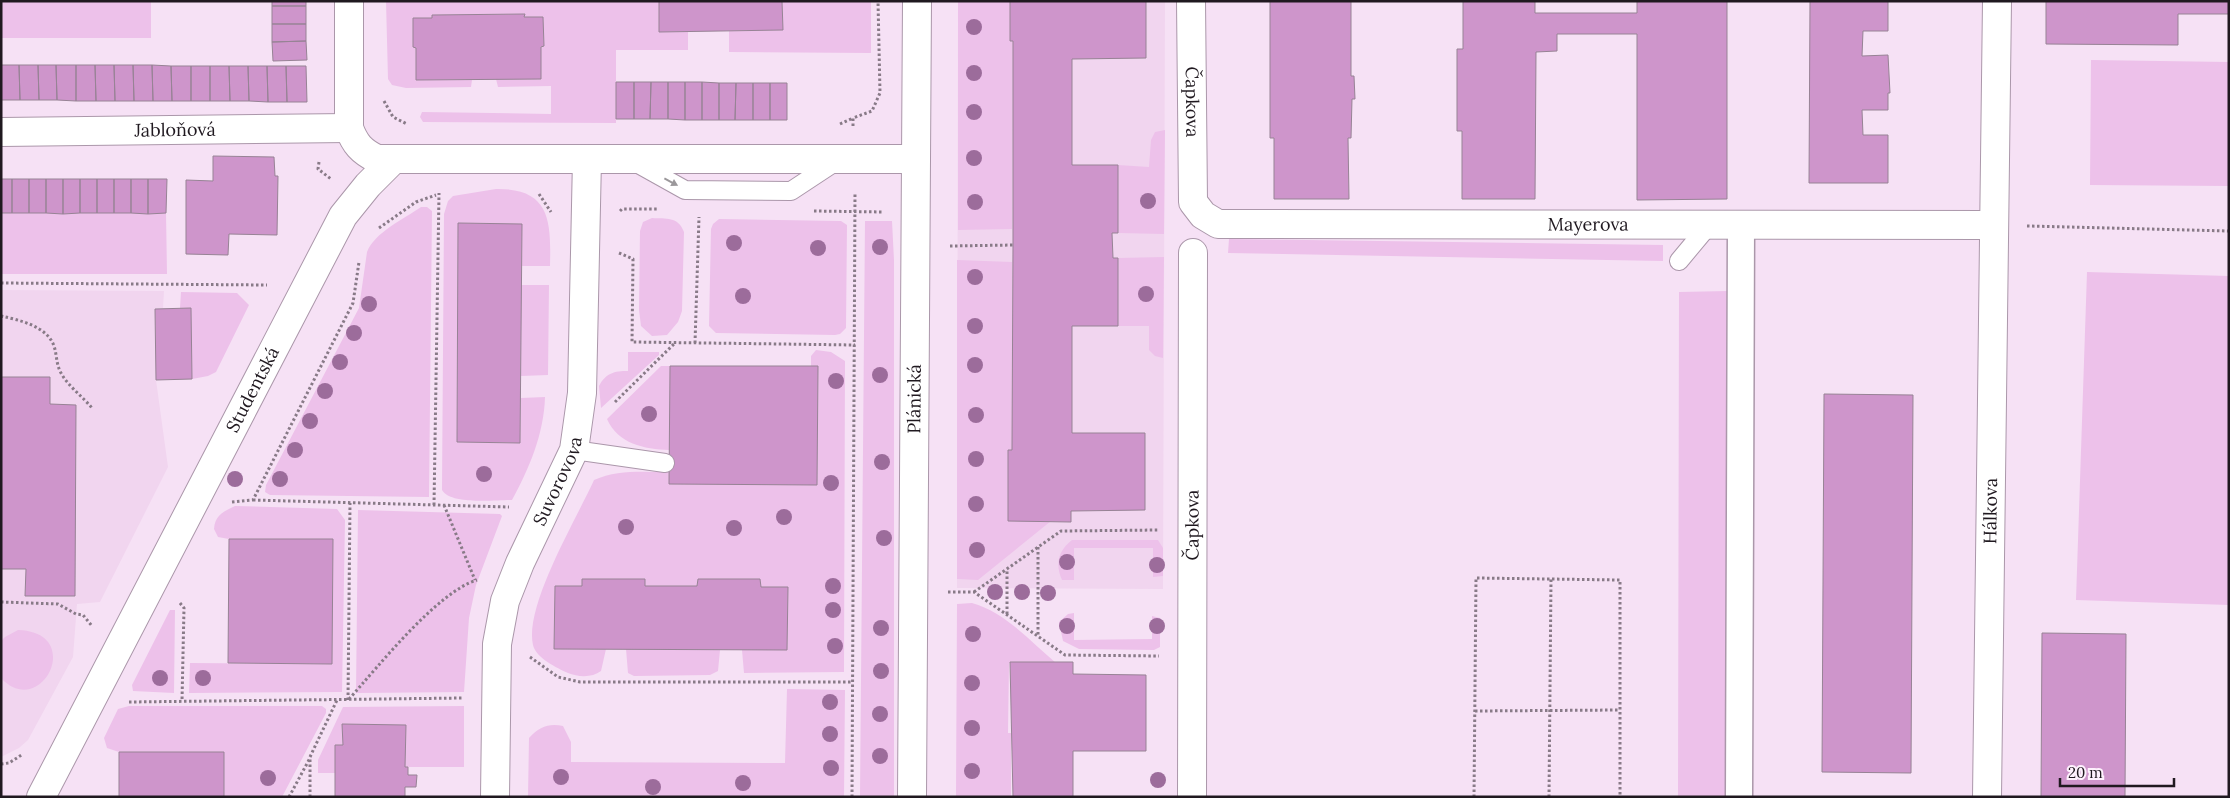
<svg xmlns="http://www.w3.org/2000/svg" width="2230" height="798" font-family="Lora,serif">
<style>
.built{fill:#f1d5ef}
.green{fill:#edc1ea}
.building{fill:#ce95cb;stroke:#978395}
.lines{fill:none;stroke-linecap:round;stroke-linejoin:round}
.service-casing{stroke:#ab97aa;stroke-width:20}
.pedestrian-casing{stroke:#ab97aa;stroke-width:29}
.minor-casing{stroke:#ab97aa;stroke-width:30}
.secondary-casing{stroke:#ab97aa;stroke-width:30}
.path{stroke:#887a87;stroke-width:3;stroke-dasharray:2.5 2.5;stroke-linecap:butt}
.service{stroke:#fff;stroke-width:18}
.pedestrian{stroke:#fff;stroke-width:26}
.minor{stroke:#fff;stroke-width:28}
.secondary{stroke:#fff;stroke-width:28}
.tree{fill:#9c6c9b}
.oneway{fill:#9b989b}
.labels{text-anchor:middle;stroke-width:4;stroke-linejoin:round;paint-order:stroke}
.street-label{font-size:18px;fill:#201920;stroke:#fef1fd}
</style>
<rect width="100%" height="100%" fill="#f6e1f5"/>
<path class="built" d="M958,1H1165L1163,589L957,588Z
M1,290L164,291L163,308L155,309L156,380L168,467L100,602L77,604L73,657L28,740L19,748L1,757Z"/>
<path class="green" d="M1,1H151V38H1Z
M386,1H659V32H688V50H616V123L423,122L420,117L422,112L551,114V86L498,87L496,79L544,46L543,17H524V14L433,15L432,18H413V47L416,48V80H472L471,87L406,88L392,85L388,79Z
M782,1H871V53L729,52V31L783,30Z
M958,1H1010V40L1013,41L1012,229L958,230Z
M2091,60L2229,62V186L2090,185Z
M1165,130L1164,234L1118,233V165L1149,167L1151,140L1155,132Z
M496,189C551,188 551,222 550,266H522V224L458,223L457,442L520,443L521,398L545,397C544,434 529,469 512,500C495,500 450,505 442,490L444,214L448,201L453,196Z
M421,207H427L432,211L429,497L270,495L265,492L266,485L359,308L367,252C375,232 404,219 421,207Z
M1,213H166L167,274H1Z
M652,218C666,219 678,216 684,232L682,311L678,322L667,335L652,336L641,326L639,310L640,231L643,222Z
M719,219L841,221L847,225L846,328L840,334L835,335L716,333L709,326L711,229L713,224Z
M865,221H892L894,260V797H860Z
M1229,239L1663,245V261L1228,253Z
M1164,257L1163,358L1155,356L1149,350V326H1118V258Z
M957,260L1012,262V450H1008V521H1051L978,580L957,579Z
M2087,272L2229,276V605L2076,600Z
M521,285H549L548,375L521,376Z
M1728,291L1727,797H1678L1679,292Z
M181,292L237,293L249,305L216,372L208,376L192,379L191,309L180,308Z
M816,350L831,352L845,361L844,672L744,673L742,650H787L788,587H761L760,579H698L697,586H645L644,579H583L582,586H555V649H606L601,671C592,678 578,677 568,673C557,668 536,658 533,645C524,606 577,518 594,480C618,469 644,472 669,472V484L817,485L818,367L811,366V356Z
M628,352H659V355L601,408L599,386C606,373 614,371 628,371Z
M661,366H670L669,450C644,449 618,444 607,419Z
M235,506L337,509L345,520L342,692L189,693L190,663L332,664L333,539H229L218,537L214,529C215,515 223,512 235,506Z
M358,510L500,514L502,516L476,585L469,618L464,692L356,693Z
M1072,540H1158L1163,548V576L1153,577V548H1074V580H1062C1055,564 1058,551 1072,540Z
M972,603C1005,612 1031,642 1056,663H1009L1008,733H1011V797H956L957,604Z
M170,610H175L174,693L133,691L132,685Z
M1074,613V640L1152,639V616L1160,618V647L1154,650L1079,649L1063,641L1059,622L1068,614Z
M18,630C86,632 41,721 1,678V641L5,637Z
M626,649L720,650L718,671L710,675L634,676L628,673Z
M787,689L845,690L844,797H528L529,738C539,727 549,723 563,726L571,742V762L785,763Z
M129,706H322L326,709V713L282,797H224L223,752H119L107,748L104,738L118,709Z
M464,706V767H405V725L343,724V745H335V773H318V760L343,707Z"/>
<path class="building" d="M272,1H306V6H272Z
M659,1H782L783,30L659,32Z
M1010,1H1146V58L1072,59V165H1118V233H1112L1113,258H1118V326H1072V433H1145V510L1071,511V522L1008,521V450H1012L1013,245V41H1010Z
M1270,1H1351V76H1354L1355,99H1352L1351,138H1348L1349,199H1274V138H1270Z
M1463,1H1535V13H1637V1H1727V199L1637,200V34H1557V51L1536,52L1535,199H1462V131H1457V49H1463Z
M1810,1H1888V31H1863L1862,56L1888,55L1890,93H1888V110H1862L1863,135H1888V183H1809Z
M2046,1H2229V14H2178V45L2046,44Z
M272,6H306V24H272Z
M525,14L524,17H543L544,46L541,47V79L416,80V48L413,47V18H432V15Z
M272,24H306V41L272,42Z
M306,41L307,60L273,61L272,42Z
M1,65H19L20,100H1Z
M19,65H38L39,100H20Z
M38,65H56L57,100H39Z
M56,65H76V101L57,100Z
M76,65H95L96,101H76Z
M95,65H114L115,101H96Z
M114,65H133L134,101H115Z
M133,65H152L153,101H134Z
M152,65L171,66L172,101H153Z
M171,66H191V101H172Z
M191,66H210V101H191Z
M210,66H229L230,101H210Z
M229,66H248L249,101H230Z
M248,66H267L268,102L249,101Z
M267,66H286L287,102H268Z
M286,66H306L307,102H287Z
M616,82H634V119H616Z
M634,82H651L650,119H634Z
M651,82H668V119H650Z
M668,82H685V120L668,119Z
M685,82H702V120H685Z
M702,82L719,83V120H702Z
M719,83H736L735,120H719Z
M736,83H753V120H735Z
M753,83H770V120H753Z
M770,83H787V120H770Z
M213,156L274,157L275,176H278L277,235L229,234L228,255L186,254V180L213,181Z
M1,179H12V213H1Z
M12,179H29V213H12Z
M29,179H46V213H29Z
M46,179H63V214L46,213Z
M63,179H80V213L63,214Z
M80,179H97V213H80Z
M97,179H114V213H97Z
M114,179H131V213H114Z
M131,179H148V214L131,213Z
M148,179H167L166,213L148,214Z
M458,223L522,224L520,443L457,442Z
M191,308L192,379L156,380L155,309Z
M670,366H818L817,485L669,484Z
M1,377H50V404L76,405L75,596H25L26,569H1Z
M1824,394L1913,395L1911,773L1822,772Z
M229,539H333L332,664L228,663Z
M582,579H645V586H697L698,579H760L761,587H788L787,650L554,649L555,586H582Z
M2042,633L2126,634L2125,797H2041Z
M1010,662H1073V674L1146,675V751H1073V797H1013Z
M342,724L406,725L405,767H408V775H417L416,787H405V797H335V745H343Z
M119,752H224V797H119Z"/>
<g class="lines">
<defs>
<path id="service" d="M633,161L685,190L791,191L838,160
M1679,261L1709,225
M574,450L665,463"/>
<path id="pedestrian" d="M1739,797L1741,225"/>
<g id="minor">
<path d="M349,1V128C355,144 361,151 377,159H916"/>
<path id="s1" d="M1191,1L1193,202L1203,215L1218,224L1993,225"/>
<path id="s2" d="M1,132L349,128"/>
<path id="s3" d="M41,797L343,216L368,185L393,160"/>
<path id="s4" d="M495,797L497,644L505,601L520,563L574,450L582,393L587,159"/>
<path id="s5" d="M1192,797L1193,253"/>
<path id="s6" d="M1987,797L1997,1"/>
</g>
<g id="secondary">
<path id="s7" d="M912,797L917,1"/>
</g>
</defs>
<use href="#service" class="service-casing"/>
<use href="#pedestrian" class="pedestrian-casing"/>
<use href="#minor" class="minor-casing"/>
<use href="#secondary" class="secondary-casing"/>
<path class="path" d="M384,101L393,117L407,124
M840,124L853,118
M853,126V118L872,111L880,93L878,1
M319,162L318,169L331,179
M539,194L551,212
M620,211L622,209H658
M814,211L883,212
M2027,226L2229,231
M379,228L416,202L436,195
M950,246L1013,245
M619,253L633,259L632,342L855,345
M1,283L267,285
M1,316C19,320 47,326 54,346C57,355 56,364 61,373C68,386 83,397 92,408
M695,343L699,217
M615,402L675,343
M253,500L509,507
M232,502L253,500L353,303L359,262
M434,505L439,193
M444,505L475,580
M1038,547V636
M948,592H974L1065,655L1159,656
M974,592L1061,531L1158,530
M1,602L58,604L76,614L83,615L92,626
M180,603L184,608L182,701
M1007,614V569
M530,657L558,677L580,682H853
M349,699C378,667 437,592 477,580
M348,700L350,503
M129,702L463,698
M1475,711L1620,710
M1,764L9,763L23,754
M289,797L310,758
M310,797V757L337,700
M852,797L855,192
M1474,797L1476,578L1620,580V797
M1549,797L1551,579"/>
<use href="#service" class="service"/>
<use href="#pedestrian" class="pedestrian"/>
<use href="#minor" class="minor"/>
<use href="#secondary" class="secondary"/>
</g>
<g class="tree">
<circle cx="974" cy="27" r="8"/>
<circle cx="974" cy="73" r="8"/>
<circle cx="974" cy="112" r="8"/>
<circle cx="974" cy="158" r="8"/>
<circle cx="1148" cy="201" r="8"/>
<circle cx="975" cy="202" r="8"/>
<circle cx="734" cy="243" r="8"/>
<circle cx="880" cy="247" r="8"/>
<circle cx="818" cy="248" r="8"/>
<circle cx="975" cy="277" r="8"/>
<circle cx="1146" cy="294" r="8"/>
<circle cx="743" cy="296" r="8"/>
<circle cx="369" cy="304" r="8"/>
<circle cx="975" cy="326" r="8"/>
<circle cx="354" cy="333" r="8"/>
<circle cx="340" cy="362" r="8"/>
<circle cx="975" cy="365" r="8"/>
<circle cx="880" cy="375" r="8"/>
<circle cx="836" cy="381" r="8"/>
<circle cx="325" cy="391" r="8"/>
<circle cx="649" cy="414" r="8"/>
<circle cx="976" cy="415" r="8"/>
<circle cx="310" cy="421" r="8"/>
<circle cx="295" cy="450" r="8"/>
<circle cx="976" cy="459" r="8"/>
<circle cx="882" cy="462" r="8"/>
<circle cx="484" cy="474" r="8"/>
<circle cx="235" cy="479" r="8"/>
<circle cx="280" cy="479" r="8"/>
<circle cx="831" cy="483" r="8"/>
<circle cx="976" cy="504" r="8"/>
<circle cx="784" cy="517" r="8"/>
<circle cx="626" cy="527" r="8"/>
<circle cx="734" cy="528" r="8"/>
<circle cx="884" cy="538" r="8"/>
<circle cx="977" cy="550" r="8"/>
<circle cx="1067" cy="562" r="8"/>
<circle cx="1157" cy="565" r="8"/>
<circle cx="833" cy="586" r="8"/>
<circle cx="995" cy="592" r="8"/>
<circle cx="1022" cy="592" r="8"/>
<circle cx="1048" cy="593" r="8"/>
<circle cx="833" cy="610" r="8"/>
<circle cx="1067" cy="626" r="8"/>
<circle cx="1157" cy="626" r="8"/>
<circle cx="881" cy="628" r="8"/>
<circle cx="973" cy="634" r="8"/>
<circle cx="835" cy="646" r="8"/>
<circle cx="881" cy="671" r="8"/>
<circle cx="160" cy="678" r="8"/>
<circle cx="203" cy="678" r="8"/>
<circle cx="972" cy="683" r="8"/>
<circle cx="830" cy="702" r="8"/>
<circle cx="880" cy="714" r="8"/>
<circle cx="972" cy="728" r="8"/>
<circle cx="830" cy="734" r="8"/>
<circle cx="880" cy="756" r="8"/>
<circle cx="831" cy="768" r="8"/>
<circle cx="972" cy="771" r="8"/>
<circle cx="561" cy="777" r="8"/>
<circle cx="268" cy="778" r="8"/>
<circle cx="1158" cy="780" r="8"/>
<circle cx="743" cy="783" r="8"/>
<circle cx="653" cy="787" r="8"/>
</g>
<defs><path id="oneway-solid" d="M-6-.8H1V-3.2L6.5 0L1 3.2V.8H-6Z" transform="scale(1.25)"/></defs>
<use class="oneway" href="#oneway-solid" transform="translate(671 182) rotate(28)"/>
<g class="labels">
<g class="street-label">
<text dy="6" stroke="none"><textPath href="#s1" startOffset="101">Čapkova</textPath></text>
<text dy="6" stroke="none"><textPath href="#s2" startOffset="174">Jabloňová</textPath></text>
<text dy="6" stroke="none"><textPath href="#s1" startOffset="605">Mayerova</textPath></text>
<text dy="6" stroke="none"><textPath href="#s3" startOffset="459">Studentská</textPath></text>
<text dy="6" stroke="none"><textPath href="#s7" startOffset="398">Plánická</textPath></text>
<text dy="6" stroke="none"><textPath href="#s4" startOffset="328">Suvorovova</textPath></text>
<text dy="6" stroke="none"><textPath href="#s6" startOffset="286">Hálkova</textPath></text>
<text dy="6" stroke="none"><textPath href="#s5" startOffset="272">Čapkova</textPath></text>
</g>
</g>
<rect width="2230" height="798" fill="none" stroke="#201920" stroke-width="5"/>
<path d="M2060 778v8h114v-8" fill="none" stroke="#201920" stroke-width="2.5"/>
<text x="2068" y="778" font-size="15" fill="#201920" stroke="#fef1fd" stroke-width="4" paint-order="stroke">20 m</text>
</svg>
